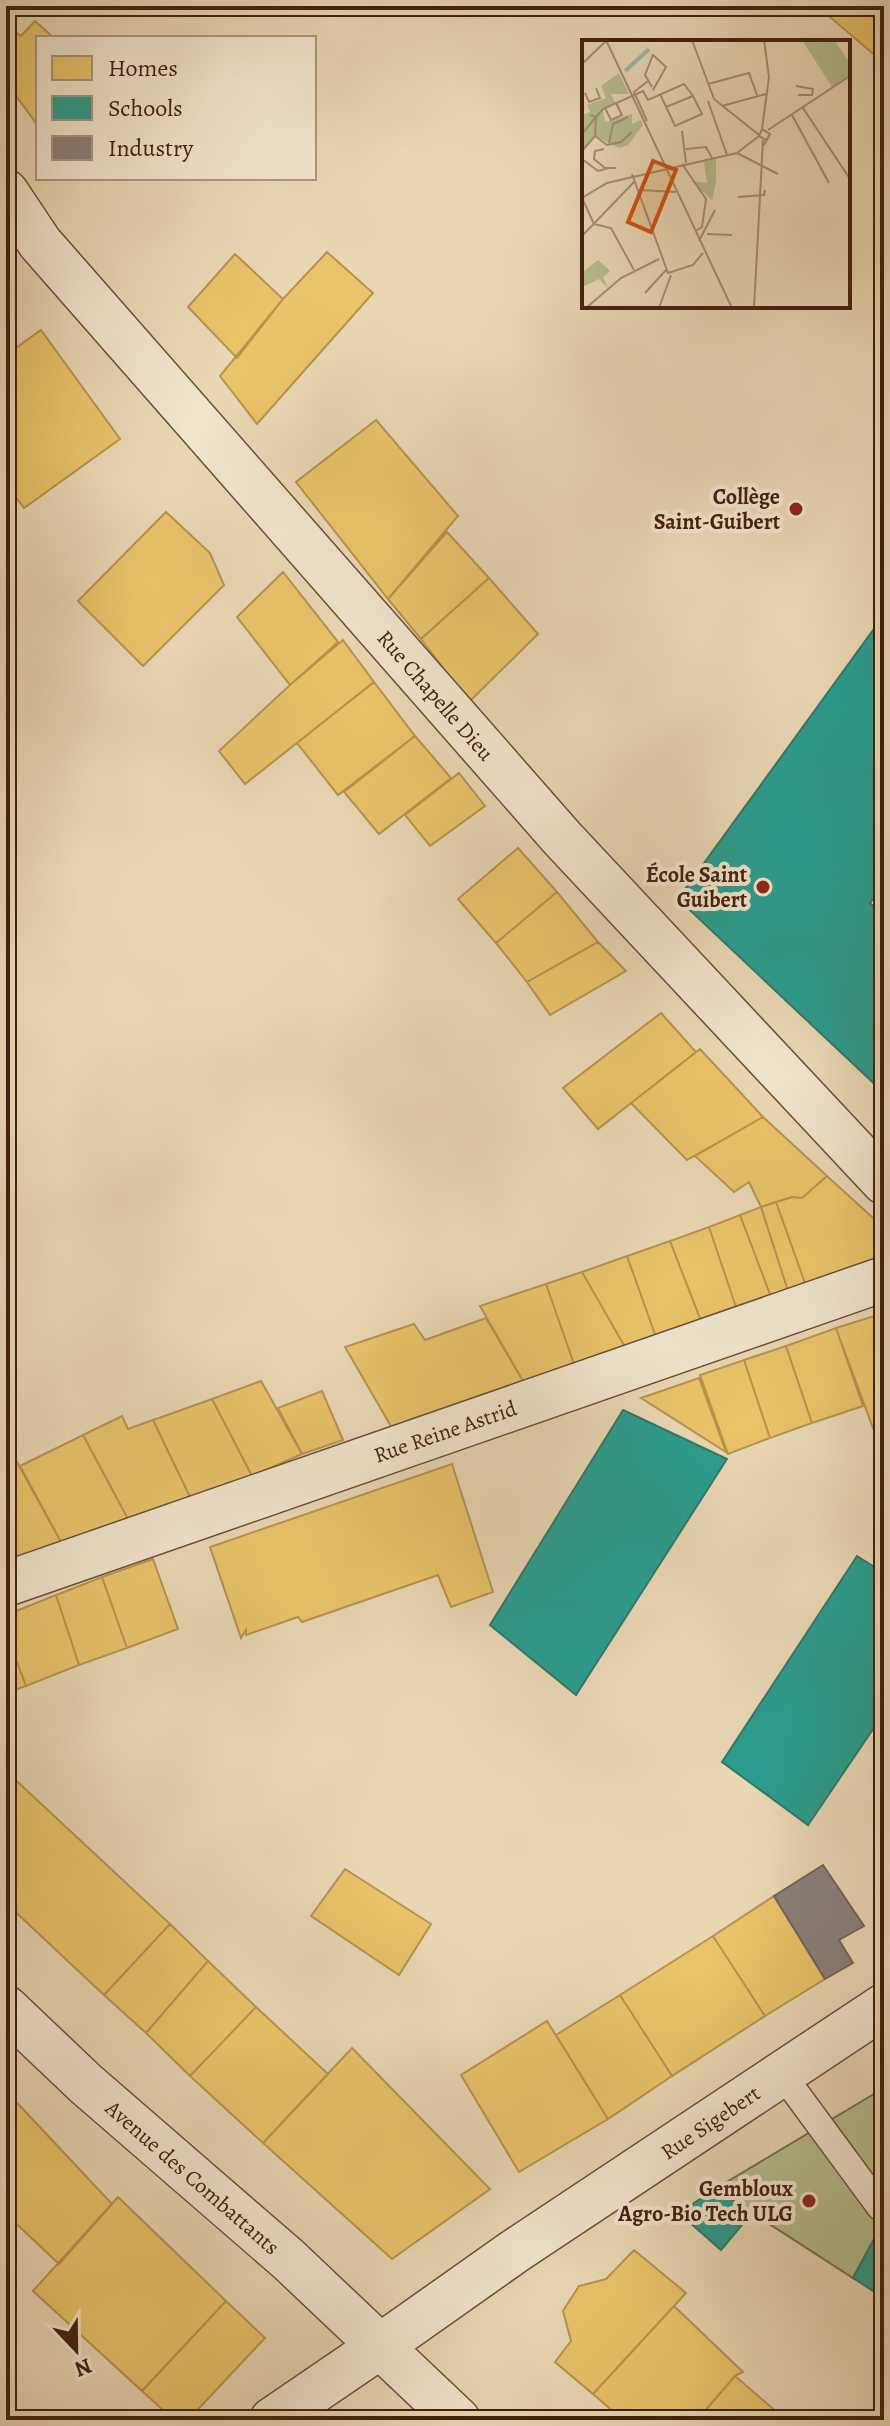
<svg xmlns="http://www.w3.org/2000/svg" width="890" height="2426" font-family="Alegreya,serif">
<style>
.green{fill:#b6be8e;stroke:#7c6f4e;stroke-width:2}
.homes{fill:#e9c46a;stroke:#b7934f;stroke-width:2}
.schools{fill:#2a9d8f;stroke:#317869;stroke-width:2}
.industry{fill:#8a817c;stroke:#74645b;stroke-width:2}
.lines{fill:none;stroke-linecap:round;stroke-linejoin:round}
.service-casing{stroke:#6c4e38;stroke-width:29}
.minor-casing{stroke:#6c4e38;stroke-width:47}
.tertiary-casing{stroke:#6c4e38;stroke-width:47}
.service{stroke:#f1e5ce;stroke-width:26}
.minor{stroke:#f1e5ce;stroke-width:44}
.tertiary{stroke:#f1e5ce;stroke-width:44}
.poi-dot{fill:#8f2418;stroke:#f1e5ce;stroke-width:3}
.labels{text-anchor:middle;stroke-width:8;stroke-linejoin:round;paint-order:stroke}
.poi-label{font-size:22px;font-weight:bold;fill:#42200f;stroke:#f1e5ce;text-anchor:end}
.street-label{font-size:22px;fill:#42200f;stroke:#f1e5ce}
.inset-river{fill:none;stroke:#99baa7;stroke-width:4}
.inset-road{fill:none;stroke:#a68e72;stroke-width:2}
.view{fill:#cf500c;fill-opacity:0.15;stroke:#cf500c;stroke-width:4}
.inset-edge{fill:none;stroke:#42200f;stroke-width:4}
</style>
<rect width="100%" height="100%" fill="#e9d7b4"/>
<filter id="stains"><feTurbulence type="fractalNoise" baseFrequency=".0025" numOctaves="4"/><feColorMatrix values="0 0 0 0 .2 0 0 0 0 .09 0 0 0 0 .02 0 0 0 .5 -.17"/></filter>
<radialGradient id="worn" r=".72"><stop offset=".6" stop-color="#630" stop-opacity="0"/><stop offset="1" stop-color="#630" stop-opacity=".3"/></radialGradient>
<path class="green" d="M884,2088V2230L880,2228L853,2278L715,2189Z"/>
<path class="homes" d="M840,6H884V63L830,17Z
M35,21L54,38H38V126L6,82V42L14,31L21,36Z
M327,252L373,293L257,424L220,376L283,299Z
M235,254L283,299L237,358L188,307Z
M41,330L120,439L24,508L6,484V355Z
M376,420L458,516L388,599L296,482Z
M166,512L210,553L224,585L143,666L78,601Z
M447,532L489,578L421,639L388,599Z
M283,572L338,642L290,685L237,617Z
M489,578L538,634L469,702L421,639Z
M343,640L374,682L245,784L219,751L290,685Z
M374,682L415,736L338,795L297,743Z
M415,736L451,778L379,834L344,792Z
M459,773L485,806L430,846L405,815Z
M518,848L557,892L496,943L458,899Z
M557,892L598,942L527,982L496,943Z
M598,942L626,971L550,1015L527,982Z
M661,1013L696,1052L598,1129L563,1088Z
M700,1049L763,1117L687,1160L631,1103Z
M763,1117L827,1176L802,1198L792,1197L761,1207L749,1182L734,1192L695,1156Z
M827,1176L884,1228V1246L880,1259L806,1286L776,1202L792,1197L802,1198Z
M776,1202L806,1286L788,1291L761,1207Z
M761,1207L788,1291L771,1297L740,1215Z
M740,1215L771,1297L736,1307L709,1227Z
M709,1227L736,1307L701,1321L670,1241Z
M670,1241L701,1321L656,1337L627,1256Z
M627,1256L656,1337L625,1347L582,1272Z
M582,1272L625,1347L574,1364L546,1284Z
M546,1284L574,1364L523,1381L480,1306Z
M884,1313V1425L873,1428L836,1328Z
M486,1318L523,1381L392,1428L345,1347L414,1324L425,1340Z
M836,1328L863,1406L812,1423L786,1346Z
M786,1346L812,1423L770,1438L744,1360Z
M744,1360L770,1438L728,1454L700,1375Z
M699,1378L726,1452L641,1398Z
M261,1381L302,1454L252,1476L212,1399Z
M322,1391L343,1440L302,1454L278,1408Z
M212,1399L252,1476L190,1497L153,1420Z
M122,1416L128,1429L153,1420L190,1497L128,1519L83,1435Z
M83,1435L128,1519L61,1542L20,1466Z
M13,1455L61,1542L6,1562V1459Z
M452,1464L493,1592L451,1607L438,1575L302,1622L298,1617L246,1635V1630L241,1638L210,1547Z
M153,1559L178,1629L127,1648L102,1577Z
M102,1577L127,1648L79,1665L56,1595Z
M56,1595L79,1665L26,1686L6,1633V1615Z
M6,1633L26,1686L6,1693Z
M6,1771L170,1924L104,1995L6,1903Z
M345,1869L431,1924L399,1975L311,1916Z
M774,1896L825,1979L765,2016L713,1936Z
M170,1924L208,1961L146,2033L104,1995Z
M713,1936L765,2016L672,2076L620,1995Z
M208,1961L256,2007L190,2076L146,2033Z
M620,1995L672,2076L608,2119L556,2035Z
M256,2007L328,2074L263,2143L190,2076Z
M547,2021L608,2119L519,2172L461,2075Z
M352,2048L490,2189L392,2259L263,2143Z
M6,2091L112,2204L59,2264L6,2214Z
M118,2197L226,2301L142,2391L33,2291Z
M634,2250L686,2293L593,2394L555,2362L571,2341L563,2311L579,2286L606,2279Z
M226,2301L265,2338L188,2420H174L142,2391Z
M674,2306L743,2372L735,2376L697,2420H623L593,2394Z
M735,2376L786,2420H697Z"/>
<path class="schools" d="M884,615V885L870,903L884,917V1093L678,899Z
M623,1410L727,1459L576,1695L490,1625Z
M857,1556L884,1573V1713L808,1825L722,1762Z
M715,2189L752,2213L721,2250L679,2213Z
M880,2228L884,2230V2298L853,2278Z"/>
<path class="industry" d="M823,1865L864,1926L839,1940L853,1963L825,1979L774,1896Z"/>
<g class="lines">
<defs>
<path id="service" d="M782,2074L880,2207L884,2209"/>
<path id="minor" d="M6,192L40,243L562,838L884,1182
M6,1584L884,1279
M379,2347L515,2251L884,2006"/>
<path id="tertiary" d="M6,2008L86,2084L288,2259L458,2420
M272,2420L379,2347"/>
</defs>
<use href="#service" class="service-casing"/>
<use href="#minor" class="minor-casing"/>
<use href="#tertiary" class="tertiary-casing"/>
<use href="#service" class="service"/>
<use href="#minor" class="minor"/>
<use href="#tertiary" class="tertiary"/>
</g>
<g class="poi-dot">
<circle cx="796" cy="509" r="8"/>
<circle cx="763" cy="887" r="8"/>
<circle cx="809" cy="2201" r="8"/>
</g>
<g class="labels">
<g class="poi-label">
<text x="780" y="504">Collège<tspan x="780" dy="25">Saint-Guibert</tspan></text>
<text x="747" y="882">École Saint<tspan x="747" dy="25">Guibert</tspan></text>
<text x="793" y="2196">Gembloux<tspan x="793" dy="25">Agro-Bio Tech ULG</tspan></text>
</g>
<g class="street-label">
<text transform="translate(436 695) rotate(49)" y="8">Rue Chapelle Dieu</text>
<text transform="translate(445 1431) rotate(-19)" y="8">Rue Reine Astrid</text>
<text transform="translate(710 2122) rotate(-34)" y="8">Rue Sigebert</text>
<text transform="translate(193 2177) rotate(41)" y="8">Avenue des Combattants</text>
</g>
</g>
<g transform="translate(582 40)">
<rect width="268" height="268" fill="#e9d7b4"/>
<path d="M220,0H252L268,23V35L250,47ZM37,33L47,54H29L33,63L21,70L23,82L50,74V84L59,80L61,85L46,105L37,108L13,96L0,111V75L8,72L5,65L24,58L19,46ZM134,119V142L130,160L109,141L125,143L122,122ZM16,220L28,231L21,237L26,248L17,239L3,246L0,243V233Z" fill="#b6be8e"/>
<path class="inset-river" d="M43,31L67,9"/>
<path class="inset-road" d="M24,0L150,268M110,0L132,59L177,95M0,24L24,1M126,44L167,33L175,55M214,46L231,49L230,55H216M70,47L63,35L71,15L84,27L71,50M3,53L7,62L18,58L14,48M78,54L93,86L120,74L111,56M126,61L145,115M140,66L184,54M23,68L29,80L40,75L34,63M221,68L268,139M210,75L247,143M65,81L52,52L66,41M180,89L187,37L182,0M186,90L268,36M100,91L104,123M0,94L14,77L8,75M13,96L25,105L39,102L50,92M27,103L31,84L46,77M182,105L188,94L180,89L177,96L184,100M22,109L13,111L12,119L23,128H34M104,109L124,107L130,118M0,111L13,96L14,77L21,69L61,51L66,60L102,44L111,56L84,67M155,113L196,134M0,119L16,131L27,128M100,124L124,159L120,187L113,191M50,134L86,233L111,225L121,213M57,150L94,152M156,157L182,155L183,150M12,184L0,158L25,143L155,113L177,96M12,184L29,188L52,230M125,194L150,195M0,196L52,142M117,201L133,170M63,253L84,230M4,268L39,238L77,219M77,268L89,235M172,268L181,100"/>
<path class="view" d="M71,121L94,130L69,192L46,182Z"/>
<rect width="268" height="268" class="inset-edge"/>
</g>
<rect width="890" height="2426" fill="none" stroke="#e9d7b4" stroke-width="32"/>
<rect x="8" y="8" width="874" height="2410" fill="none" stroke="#42200f" stroke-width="4"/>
<rect x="16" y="16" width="858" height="2394" fill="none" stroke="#42200f" stroke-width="2"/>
<rect x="36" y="36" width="280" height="144" fill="#f1e5ce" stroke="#ab9682" stroke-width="2"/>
<rect x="52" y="56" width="40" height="24" fill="#e9c46a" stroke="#ab9682" stroke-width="2"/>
<text x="108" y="76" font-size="24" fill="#42200f">Homes</text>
<rect x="52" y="96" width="40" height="24" fill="#2a9d8f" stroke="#ab9682" stroke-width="2"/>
<text x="108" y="116" font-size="24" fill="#42200f">Schools</text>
<rect x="52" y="136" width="40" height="24" fill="#8a817c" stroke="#ab9682" stroke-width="2"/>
<text x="108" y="156" font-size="24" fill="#42200f">Industry</text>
<g transform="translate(76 2350) rotate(158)" stroke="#f1e5ce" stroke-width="6" paint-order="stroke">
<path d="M0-6L14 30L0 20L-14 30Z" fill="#42200f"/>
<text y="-12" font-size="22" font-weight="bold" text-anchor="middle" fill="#42200f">N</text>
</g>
<rect width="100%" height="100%" filter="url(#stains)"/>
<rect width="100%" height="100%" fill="url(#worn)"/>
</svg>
